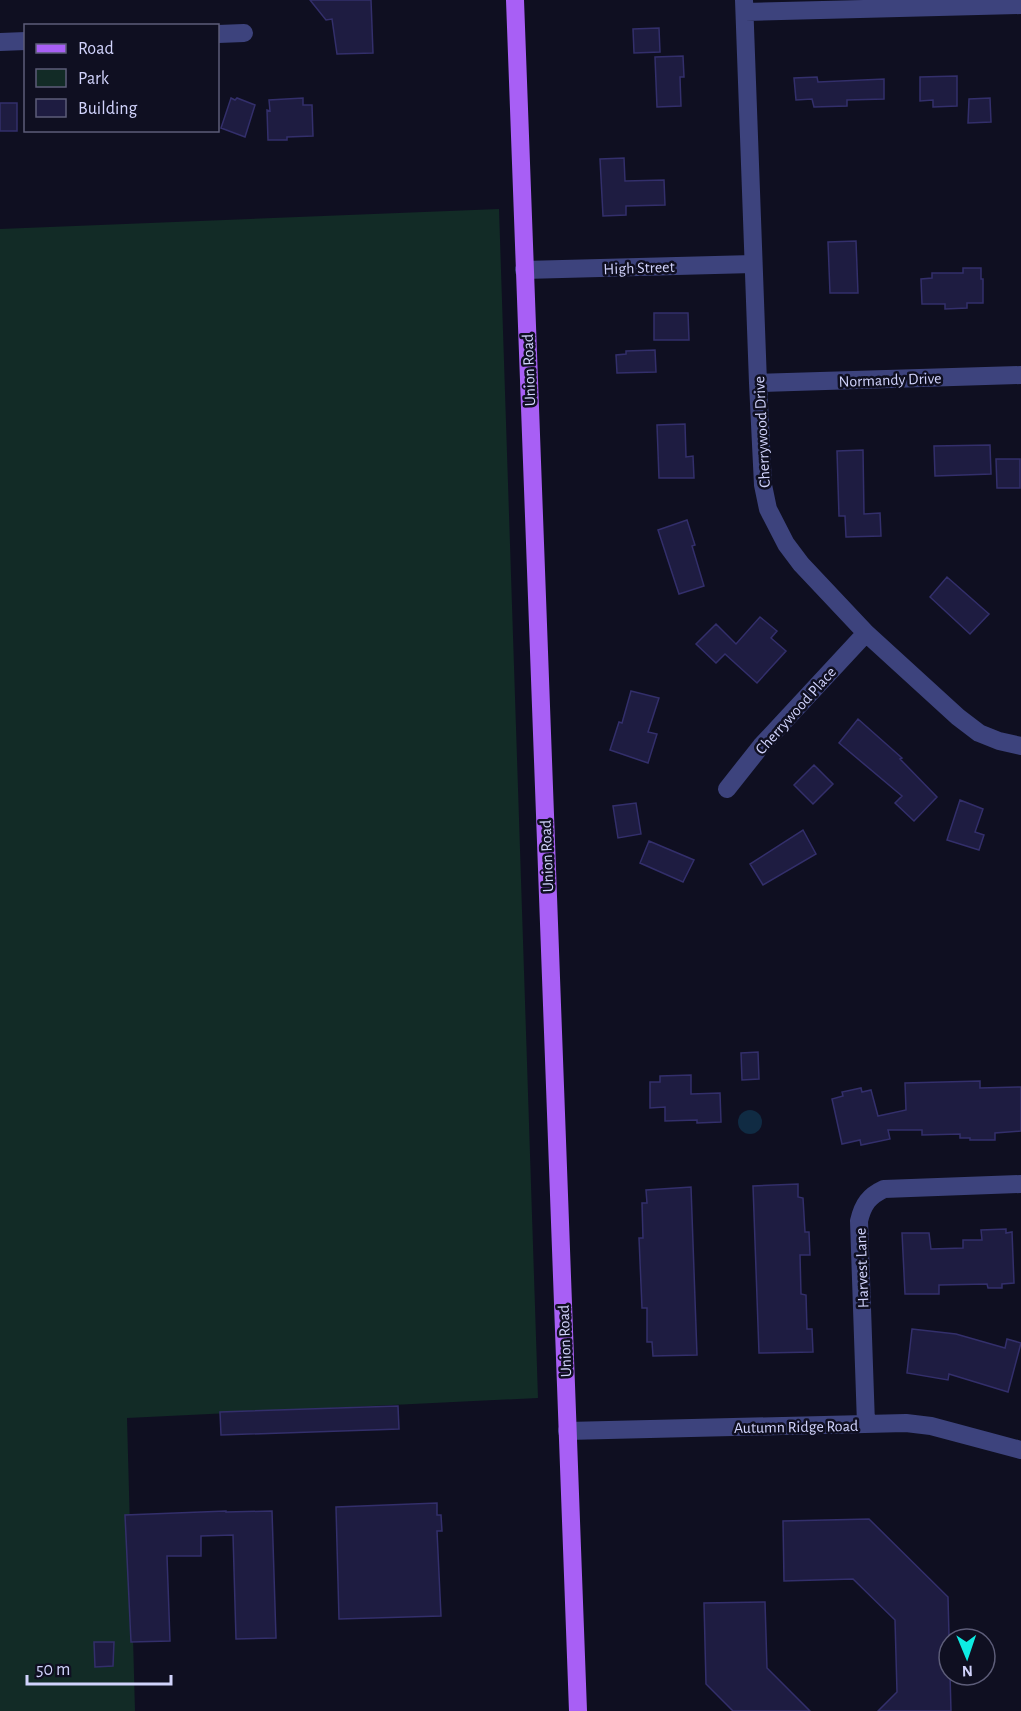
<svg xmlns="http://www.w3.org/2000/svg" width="1021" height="1711" font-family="'Alegreya Sans',sans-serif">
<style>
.green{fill:#122b26}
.water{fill:#102b43}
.building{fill:#1e1c41;stroke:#332f6b;stroke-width:1.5}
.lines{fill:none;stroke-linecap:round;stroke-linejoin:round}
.minor{stroke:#3d437d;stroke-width:18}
.major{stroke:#a85ff5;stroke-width:18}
.labels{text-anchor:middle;stroke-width:5;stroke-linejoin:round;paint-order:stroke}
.street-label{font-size:16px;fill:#d1d3fc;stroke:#0f0f21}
</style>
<rect width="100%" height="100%" fill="#0f0f21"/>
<path class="green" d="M499,209L538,1398L127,1418L135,1711H0V229Z"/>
<path class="water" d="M738 1122a12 12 0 1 1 24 0a12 12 0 1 1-24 0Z"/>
<path class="building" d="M310,0H371L373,53L337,54L332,19L326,20Z
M659,28L660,52L634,53L633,29Z
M683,56L684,77H680L681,106L657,107L655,57Z
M957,76V106L933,107V100L920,101V77Z
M817,77L818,82L884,79V99L847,100V106L814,107L812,99L796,100L794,78Z
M231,98L235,100L237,98L255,105L245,137L221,128Z
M303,98V105H312L313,136L287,137V140H268L267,110L270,111L269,100Z
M990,98L991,122L968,123L969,99Z
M0,103H17V131H0Z
M624,158L625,181L664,180L665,205L626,206V215L603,216L600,159Z
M856,241L858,293H830L828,242Z
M963,268H981V279H983V303H967V308L945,309V304H922L921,279L932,278V273H963Z
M654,313H688L689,340H654Z
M655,350L656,372L617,373L616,355L626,354V351Z
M685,424L686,457L693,456L694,478H659L657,425Z
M990,445L991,474L935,476L934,446Z
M863,450L864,514L880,513L881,536L846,537L845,516H839L837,451Z
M996,459H1020V488H997Z
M687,520L695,545L692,546L704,586L679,594L658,530Z
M947,577L989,614L970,634L930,597Z
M760,617L777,631L771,638L786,651L757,683L725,654L716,663L696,644L716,624L736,644Z
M631,691L659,698L648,732L657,734L648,763L610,750L619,722L622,723Z
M858,719L902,758L900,759L937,797L914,821L895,803L902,796L839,743Z
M814,765L833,784L813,804L794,785Z
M960,800L983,809L975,832L984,835L979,850L947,840Z
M636,803L641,834L618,838L613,806Z
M803,830L816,854L763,885L750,864Z
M649,841L694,860L683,882L640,863Z
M758,1052L759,1079L742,1080L741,1053Z
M691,1075V1094L720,1093L721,1122L697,1123V1120L665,1121V1107L650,1108V1082H660V1076Z
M980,1081V1088L1021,1087V1131L995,1133V1140H970V1138H960V1134L922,1135V1130H888L890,1139L861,1145L860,1140L842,1144L832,1099L843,1096L842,1092L861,1088L862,1092L871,1090L878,1116L906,1110L905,1083Z
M798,1184V1197L803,1198L805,1232H809L810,1255H800L801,1294L806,1295L807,1329H812L813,1352L759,1353L753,1186Z
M691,1187L697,1355L653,1356L652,1342H647V1308H642L639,1238H643L642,1203H647L646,1190Z
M1006,1229V1233L1012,1232L1014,1283L1002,1284V1288H988L987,1284L939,1285V1294H905L902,1233H929L931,1249L963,1248V1240H982L981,1230Z
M912,1329L956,1334L1005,1348L1007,1339L1021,1343L1008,1392L949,1374L948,1380L907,1373Z
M398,1406L399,1429L221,1435L220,1412Z
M437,1503V1515H441L442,1531H437L441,1616L339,1619L336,1507Z
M226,1511V1512L272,1511L276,1638L236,1639L233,1535L201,1536V1556H167L170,1641L131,1642L125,1515Z
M869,1519L948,1597L951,1711H878L897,1692L895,1620L853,1579L784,1581L783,1521Z
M765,1602L767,1668L810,1711H733L706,1684L704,1603Z
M94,1642H114L113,1666L95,1667Z"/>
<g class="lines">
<path class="minor" d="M744,0L758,383L763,485L768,509L786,544L801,564L866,633L958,717L979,733L999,741L1021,746
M745,12L1021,5
M218,34L244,33
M0,42L26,41
M524,270L753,264
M758,383L1021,375
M727,789L761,746L866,633
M866,1424L859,1221C863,1204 869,1196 884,1189L1021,1184
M567,1431L906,1423L931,1426L1021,1450"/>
<path class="major" d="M515,0L578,1711"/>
</g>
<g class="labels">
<g class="street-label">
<text transform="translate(639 267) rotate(-2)" y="6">High Street</text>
<text transform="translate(528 370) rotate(-92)" y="6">Union Road</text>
<text transform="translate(890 379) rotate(-2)" y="6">Normandy Drive</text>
<text transform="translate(761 432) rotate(-93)" y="6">Cherrywood Drive</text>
<text transform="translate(795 710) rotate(-48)" y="6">Cherrywood Place</text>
<text transform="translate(546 856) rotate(-92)" y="6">Union Road</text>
<text transform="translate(861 1268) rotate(-92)" y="6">Harvest Lane</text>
<text transform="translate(564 1341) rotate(-92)" y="6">Union Road</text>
<text transform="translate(796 1426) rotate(-1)" y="6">Autumn Ridge Road</text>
</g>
</g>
<rect x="24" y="24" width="195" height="108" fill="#0f0f21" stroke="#5d5d79" stroke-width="1.5"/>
<rect x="36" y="44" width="30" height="9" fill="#a85ff5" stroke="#5d5d79" stroke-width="1.5"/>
<text x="78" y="54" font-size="18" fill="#d1d3fc">Road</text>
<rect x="36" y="69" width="30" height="18" fill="#122b26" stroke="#5d5d79" stroke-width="1.5"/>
<text x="78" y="84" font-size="18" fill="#d1d3fc">Park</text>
<rect x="36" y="99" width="30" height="18" fill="#1e1c41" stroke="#5d5d79" stroke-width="1.5"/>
<text x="78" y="114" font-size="18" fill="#d1d3fc">Building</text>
<g transform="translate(967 1657) rotate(178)"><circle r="28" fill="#0f0f21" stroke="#5d5d79" stroke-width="1.5"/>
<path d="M0-4.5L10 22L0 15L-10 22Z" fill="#0eece3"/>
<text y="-9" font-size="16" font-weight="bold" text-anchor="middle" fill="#d1d3fc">N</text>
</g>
<path d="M27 1675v9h144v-9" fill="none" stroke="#d1d3fc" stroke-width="3"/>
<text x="36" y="1675" font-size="18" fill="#d1d3fc" stroke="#0f0f21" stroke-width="4.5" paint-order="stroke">50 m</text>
</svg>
